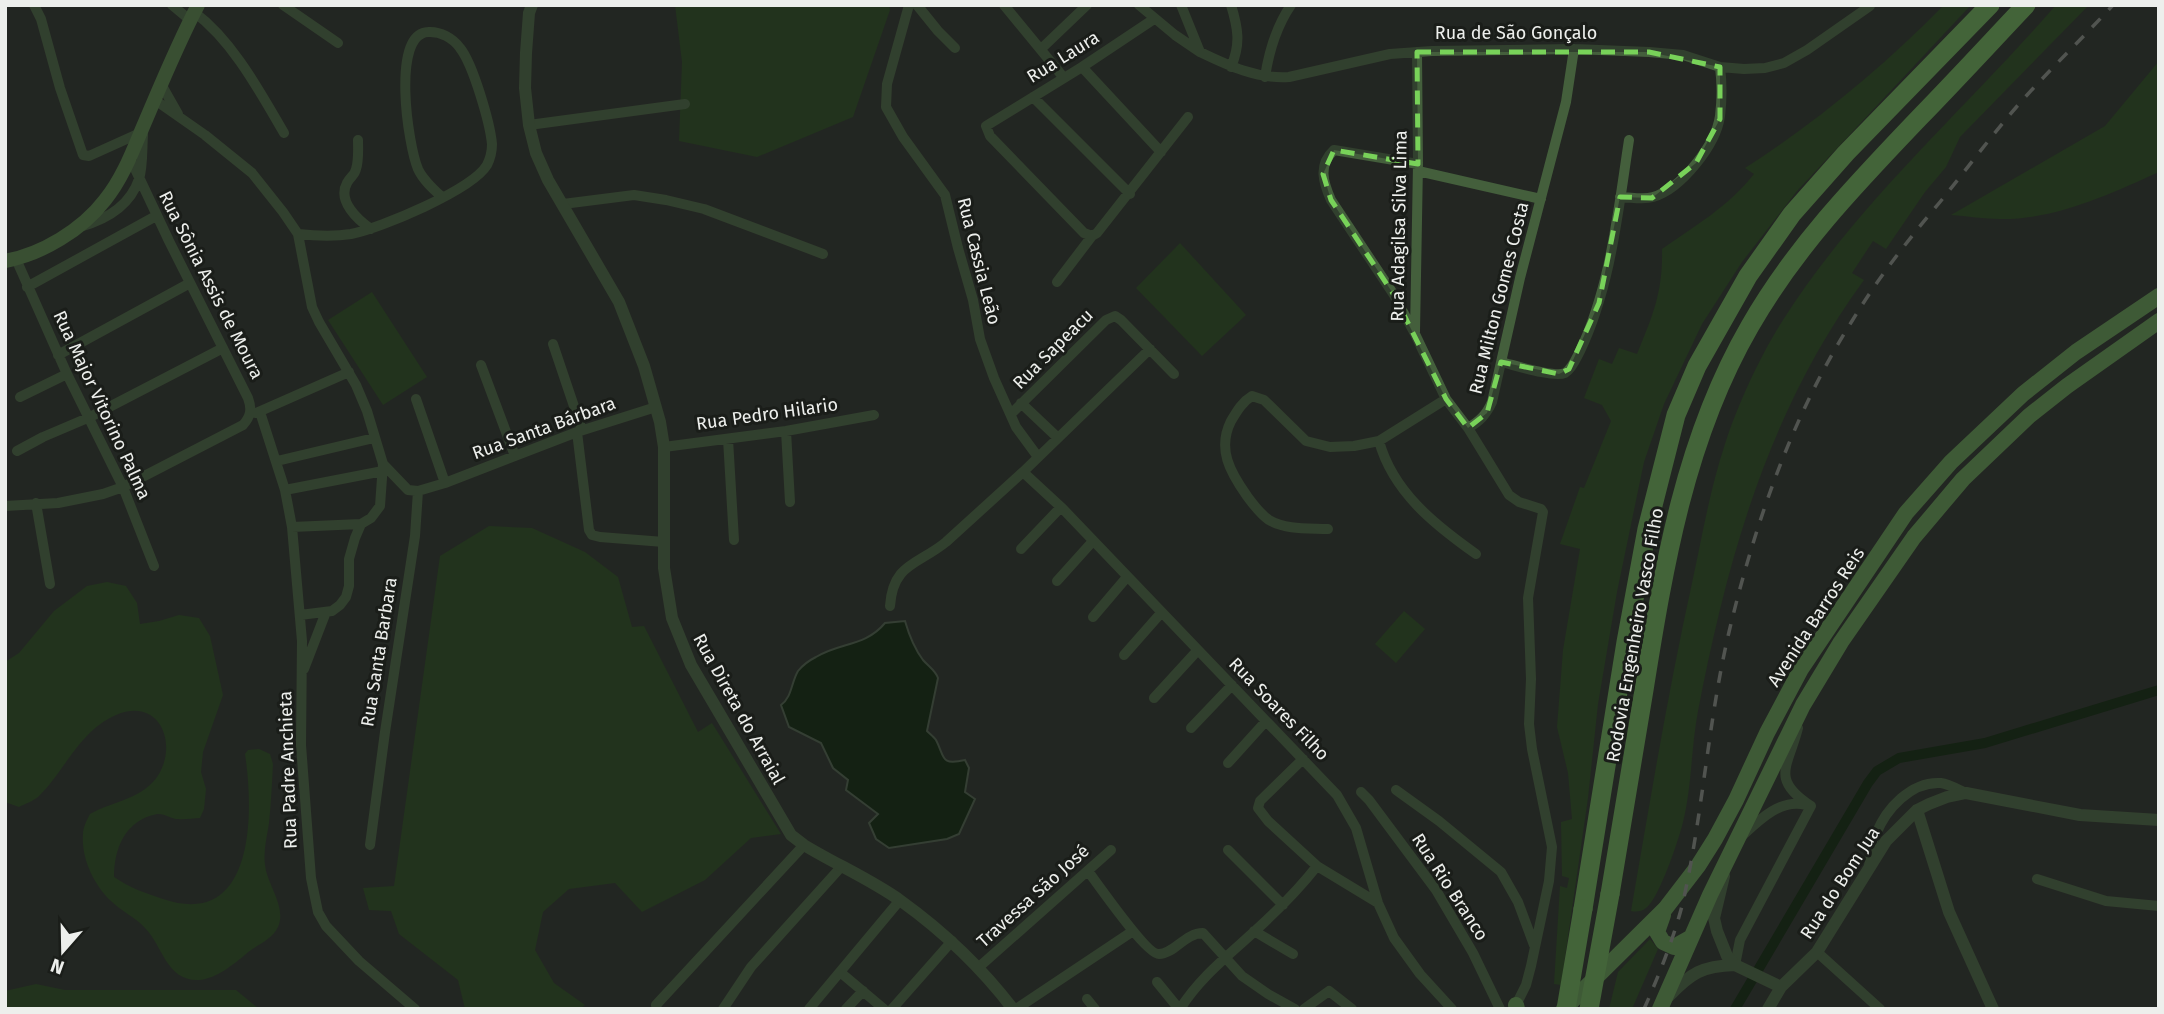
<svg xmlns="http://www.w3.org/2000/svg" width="2164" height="1014" font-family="'Fira Sans',sans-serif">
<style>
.green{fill:#224317}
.water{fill:#031c00;stroke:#495b47;stroke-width:2}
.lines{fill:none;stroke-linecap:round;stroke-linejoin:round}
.canal{stroke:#031c00;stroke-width:10}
.minor{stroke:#445f3c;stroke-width:10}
.tertiary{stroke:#445f3c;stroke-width:12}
.secondary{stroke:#548046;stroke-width:14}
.primary{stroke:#60994e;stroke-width:16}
.motorway{stroke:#6baf54;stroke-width:19}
.rail{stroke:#898c88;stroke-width:3.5;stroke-dasharray:12 12;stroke-linecap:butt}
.motorway-bridge{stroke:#6baf54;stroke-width:19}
.marked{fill:none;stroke:#78d259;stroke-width:5;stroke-dasharray:14 9;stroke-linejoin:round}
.labels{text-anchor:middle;stroke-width:6;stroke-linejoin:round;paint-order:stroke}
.street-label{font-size:18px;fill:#edefec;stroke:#1a1d19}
</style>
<rect width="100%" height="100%" fill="#232622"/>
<path class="green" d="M675,5H889L890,10L853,117L757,157L679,141L682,62Z
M1944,5H1971L1797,191L1742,262L1702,324L1664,404L1644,462L1617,592L1598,704L1588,798L1561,985L1554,984L1560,886L1567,888L1569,878L1562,876L1561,822L1572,819L1568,773L1557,727L1563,650L1580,549L1560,544L1580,487L1584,488L1611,421L1602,405L1584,398L1599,359L1612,364L1619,348L1637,354C1653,315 1663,292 1662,249C1695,226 1729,206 1754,174L1745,168C1818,121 1883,67 1944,5Z
M2056,5H2089L1960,137L1946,167L1925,192L1886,249L1873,241L1852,273L1864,280C1769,410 1728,556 1698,711C1691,748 1692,786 1683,822C1679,839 1659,899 1646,908C1641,912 1636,912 1631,911C1650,801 1668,692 1692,583C1702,537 1710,489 1725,444C1738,404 1760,356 1783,320C1858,202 1965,110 2056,5Z
M2159,61V172C2110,194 2055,220 2000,219C1984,219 1967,216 1951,215L2105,126Z
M1180,243L1246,315L1202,356L1136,288Z
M372,292L427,377L383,405L328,320Z
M489,526L532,528L585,552L618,577L632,627L644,626L698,732L712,723L781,834L751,838L705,880L642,912L615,883L569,889L543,912L535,950L554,983L585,1005L580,1009H465L458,980L399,934L391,911L369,910L363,888L394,886L440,556Z
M107,582L126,586L137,603L140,624L159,621L179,615L199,618L210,636L223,695L203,752L201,772L206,789L204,809L200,818C193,818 185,820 178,819C171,819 164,813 157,814C125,820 114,849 114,877C130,888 145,893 163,899C255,930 254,813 245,754L248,750L259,749L270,754L273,764C272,784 271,803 269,823C267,837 263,851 265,865C267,885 287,907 278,927C272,940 256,945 246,954C234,964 216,979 199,980C166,981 163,946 145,928C135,917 121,911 111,901C94,885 81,858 83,834C83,827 87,820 90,814C113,801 144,799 159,774C178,741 158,697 116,715C79,731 65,771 38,797C33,801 25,804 19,807L5,802V662L19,653L54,611L87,586Z
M1404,611L1425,629L1396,663L1375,644Z
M1650,939L1658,949L1632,1009H1609L1618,972Z
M36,984L65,990H236L259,1009H5V991Z"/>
<path class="water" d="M905,621C909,635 914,648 923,660C929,667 935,670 938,678L927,731C930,734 934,737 936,740C945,757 940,766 965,760L969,768L965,792L975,799L959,834L947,839L889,848L876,839L869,823L878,814L846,790L848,780L833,768L821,743L789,727L781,705C792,697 791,683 798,671C802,666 810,660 816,657C840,642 865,647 885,623Z"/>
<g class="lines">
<path class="canal" d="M1735,1009L1868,783L1877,771L1899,758L1985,743L2159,690"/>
<path class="minor" d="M34,5L41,19L60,88L83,155L89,156L140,133
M172,5L190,20
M283,5L338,43
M909,5L887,84L886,107L903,137L945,195L958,248L973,300L980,339L994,378L1016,427L1038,457
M917,5L938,31L955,48
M1004,5L1064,78
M1139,5L1175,35L1200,52
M1181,5L1200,52C1229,66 1257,79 1289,77L1390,54L1432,51L1574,49L1649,52L1683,55L1720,67L1744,69L1765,68L1784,63L1807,50L1870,6
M194,12C233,41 260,92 284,133
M1041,49L1087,5
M1082,67L1161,152
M1231,67C1241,44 1238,28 1231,5
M1265,77C1269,51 1276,27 1291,5
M161,84L178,114
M1033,97L1130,194
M155,100L205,135L252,173L283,212L298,234L312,307L319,322L356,385L367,411L383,464L380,506L371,518L361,524L355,538L349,559V586L346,597L340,605L332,611L300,615
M529,125L685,104
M358,140C358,149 359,160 356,169C355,175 350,177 347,183C337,201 358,220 371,229
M1418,164L1334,150C1318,165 1323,182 1331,200L1394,295L1415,334L1446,399L1468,428L1509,495L1519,502L1541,509L1543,512L1528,598L1531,679L1529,724L1532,749L1552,847L1549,881L1531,966L1526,985L1514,1009
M1418,171L1541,199
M1620,197C1631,197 1643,200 1653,197C1681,189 1716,145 1720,116C1722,100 1722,83 1720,67
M563,204L634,195L666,200L704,209L823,254
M80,227C105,220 130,206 139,179C143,167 142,148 143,135
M298,234C316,236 333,237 351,234C381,228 472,190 487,165C490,159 492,150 492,144C490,123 473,64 460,48C453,38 440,31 428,32C391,34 408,145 418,169C423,180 433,189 442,197
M1092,236L1084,233L990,136L986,126L1082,67L1154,19
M16,259L67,374L123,487L154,566
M1057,282L1092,236L1097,233L1188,117
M27,287L156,216
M1415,332L1418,164L1417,52
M553,344L582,430
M58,355L190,283
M1501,362C1514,365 1554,378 1565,373C1572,369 1577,357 1580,351C1611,286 1618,211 1629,140
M481,365L515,456
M20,397L67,374
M416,399L445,483
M1021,403L1058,438
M260,412L285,490L292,527L302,641L301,745L311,878L318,912L326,926L359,961L415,1009
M256,413L349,372
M1011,414L1106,320L1115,316L1121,320L1174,374
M1468,428C1480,421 1486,415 1492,402L1520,278L1566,102L1574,49
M786,431L790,502
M577,432L589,530L592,535L600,537L664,542
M728,439L734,540
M1379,441C1393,492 1435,525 1476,554
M664,447L786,431L874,415
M17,451L43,437L90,417L223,348
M277,461L374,438
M383,464L408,490L418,491
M1023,472L1063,509L1337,795L1356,828L1378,903L1394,938L1420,974L1452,1009
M285,490L383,471
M36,503L50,584
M5,506L58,503L103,494L123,487L243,425C251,416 252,409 248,398L169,241L130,158
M292,527L361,524
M1328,529C1309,528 1286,530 1269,520C1260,514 1253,504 1247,496C1230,472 1217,449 1231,421C1237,411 1242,402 1252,396L1264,400L1306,441L1330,447L1354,446L1379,441L1446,399
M1021,549L1061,507
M1057,581L1093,541
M890,606C893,563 918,565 946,542L1023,472L1150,349
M1093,617L1127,577
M1124,655L1161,613
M304,669L326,612
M1154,698L1197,651
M1191,728L1232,685
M1798,728C1788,767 1770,779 1811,806
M1303,759L1260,801L1258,808L1268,821L1317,866L1378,903
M1228,763L1266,721
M1396,790L1439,821L1501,872L1518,902L1534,945
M1361,792L1369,800L1436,890L1473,953L1500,1009
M1742,836C1759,820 1781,798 1806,805
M370,845L385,732L415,536L418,491L445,483L577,432L656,407
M1228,850L1283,905
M1869,866C1871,855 1871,843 1876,834C1886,809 1911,781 1941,783C1949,784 1959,790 1966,793
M1088,871C1097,883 1147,955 1159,954C1174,954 1185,933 1203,933L1242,976L1268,994L1295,1009
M2037,879L2106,901L2159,906
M1254,931L1293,954
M1817,952L1880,1009
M1735,965L1740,940L1811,806
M979,967L1111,850
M840,972L884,1009
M1157,982L1179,1009
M1087,999L1095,1009
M657,1009L656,1005L804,845
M723,1009L751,967L841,867
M809,1009L900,900
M846,1009L863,991
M892,1009L952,941
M1016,1009L1133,931
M1180,1009C1200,977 1229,955 1256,930C1278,910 1299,889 1317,866
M1304,1009L1329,991L1352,1009"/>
<path class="tertiary" d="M532,5L529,13L526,53L525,88L529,125L536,153L548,180L619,302L644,366L660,422L664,447V568L672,618L691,665L791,835L804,845C835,864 872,880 901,901C944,932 981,967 1013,1009
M1917,810L1949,912L1993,1009
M1724,876L1714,918L1717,931L1727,956L1735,965L1781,987
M1669,996C1691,973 1702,966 1735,965
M1768,1009L1781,987L1817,952L1886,841L1917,810L1929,804L1947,797L1966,793L2080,815L2159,820"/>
<path class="secondary" d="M5,261C42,254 82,230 105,200C122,179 132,153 142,129C160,87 177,45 198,5"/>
<path class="primary" d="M1663,915L1657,932L1663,942L1674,947L1690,938
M1516,1005L1517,1009
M1564,1009L1665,909L1698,866L1715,839L1736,800L1767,733L1801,669L1906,513L1951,462L2023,394L2076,352L2159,296
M1660,1009L1710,895L1803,705L1841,642L1914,537L1963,479L2029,416L2067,386L2159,321"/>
<path class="motorway" d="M1610,894C1621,826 1633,758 1644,690C1664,565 1685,438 1750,326C1795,247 1858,182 1920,117C1956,80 1991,42 2026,5
M1583,909L1626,642L1647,529L1676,415L1697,366L1748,276L1792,214L1846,153L1990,5"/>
<path class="rail" d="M1644,1009C1659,975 1674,938 1683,902C1703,813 1708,721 1729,632C1755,523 1792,416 1852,321C1878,278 1908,240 1940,202C1966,170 1991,136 2019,104C2049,70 2082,39 2113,5"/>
<path class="motorway-bridge" d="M1566,1009L1583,909
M1589,1009L1610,894"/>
</g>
<path d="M0 0H2164V1014H0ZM1417,52H1649L1720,67V119L1696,163L1652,198L1620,197L1599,303L1569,369L1559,374L1501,362L1487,413L1468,428L1446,399L1394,295L1331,200L1323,174L1334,150L1418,164Z" fill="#232622" fill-opacity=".55" fill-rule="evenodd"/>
<path class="marked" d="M1417,52H1649L1720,67V119L1696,163L1652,198L1620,197L1599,303L1569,369L1559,374L1501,362L1487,413L1468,428L1446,399L1394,295L1331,200L1323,174L1334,150L1418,164Z"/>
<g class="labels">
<g class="street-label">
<text x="1516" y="39">Rua de São Gonçalo</text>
<text transform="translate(1063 57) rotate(-32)" y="6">Rua Laura</text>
<text transform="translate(1399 226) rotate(-89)" y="6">Rua Adagilsa Silva Lima</text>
<text transform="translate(979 261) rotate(76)" y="6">Rua Cassia Leão</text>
<text transform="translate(211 285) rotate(63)" y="6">Rua Sônia Assis de Moura</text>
<text transform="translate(1499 298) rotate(-76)" y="6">Rua Milton Gomes Costa</text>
<text transform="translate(1053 349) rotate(-45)" y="6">Rua Sapeacu</text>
<text transform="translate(102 405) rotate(65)" y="6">Rua Major Vitorino Palma</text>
<text transform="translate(767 414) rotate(-8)" y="6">Rua Pedro Hilario</text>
<text transform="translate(544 428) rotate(-20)" y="6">Rua Santa Bárbara</text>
<text transform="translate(1816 617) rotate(-57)" y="6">Avenida Barros Reis</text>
<text transform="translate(1635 635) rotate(-80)" y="6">Rodovia Engenheiro Vasco Filho</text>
<text transform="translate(379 652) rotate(-81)" y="6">Rua Santa Barbara</text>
<text transform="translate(739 709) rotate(61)" y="6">Rua Direta do Arraial</text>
<text transform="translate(1279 709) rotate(46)" y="6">Rua Soares Filho</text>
<text transform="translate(288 770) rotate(-92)" y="6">Rua Padre Anchieta</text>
<text transform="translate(1840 883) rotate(-57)" y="6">Rua do Bom Jua</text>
<text transform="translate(1450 887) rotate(57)" y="6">Rua Rio Branco</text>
<text transform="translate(1033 896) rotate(-42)" y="6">Travessa São José</text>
</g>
</g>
<rect width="2164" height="1014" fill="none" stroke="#edefec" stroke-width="14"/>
<g transform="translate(63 951) rotate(200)" stroke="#1a1d19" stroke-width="5" paint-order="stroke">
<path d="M0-5L12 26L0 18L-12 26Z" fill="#edefec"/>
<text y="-10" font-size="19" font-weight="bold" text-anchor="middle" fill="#edefec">N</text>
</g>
</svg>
